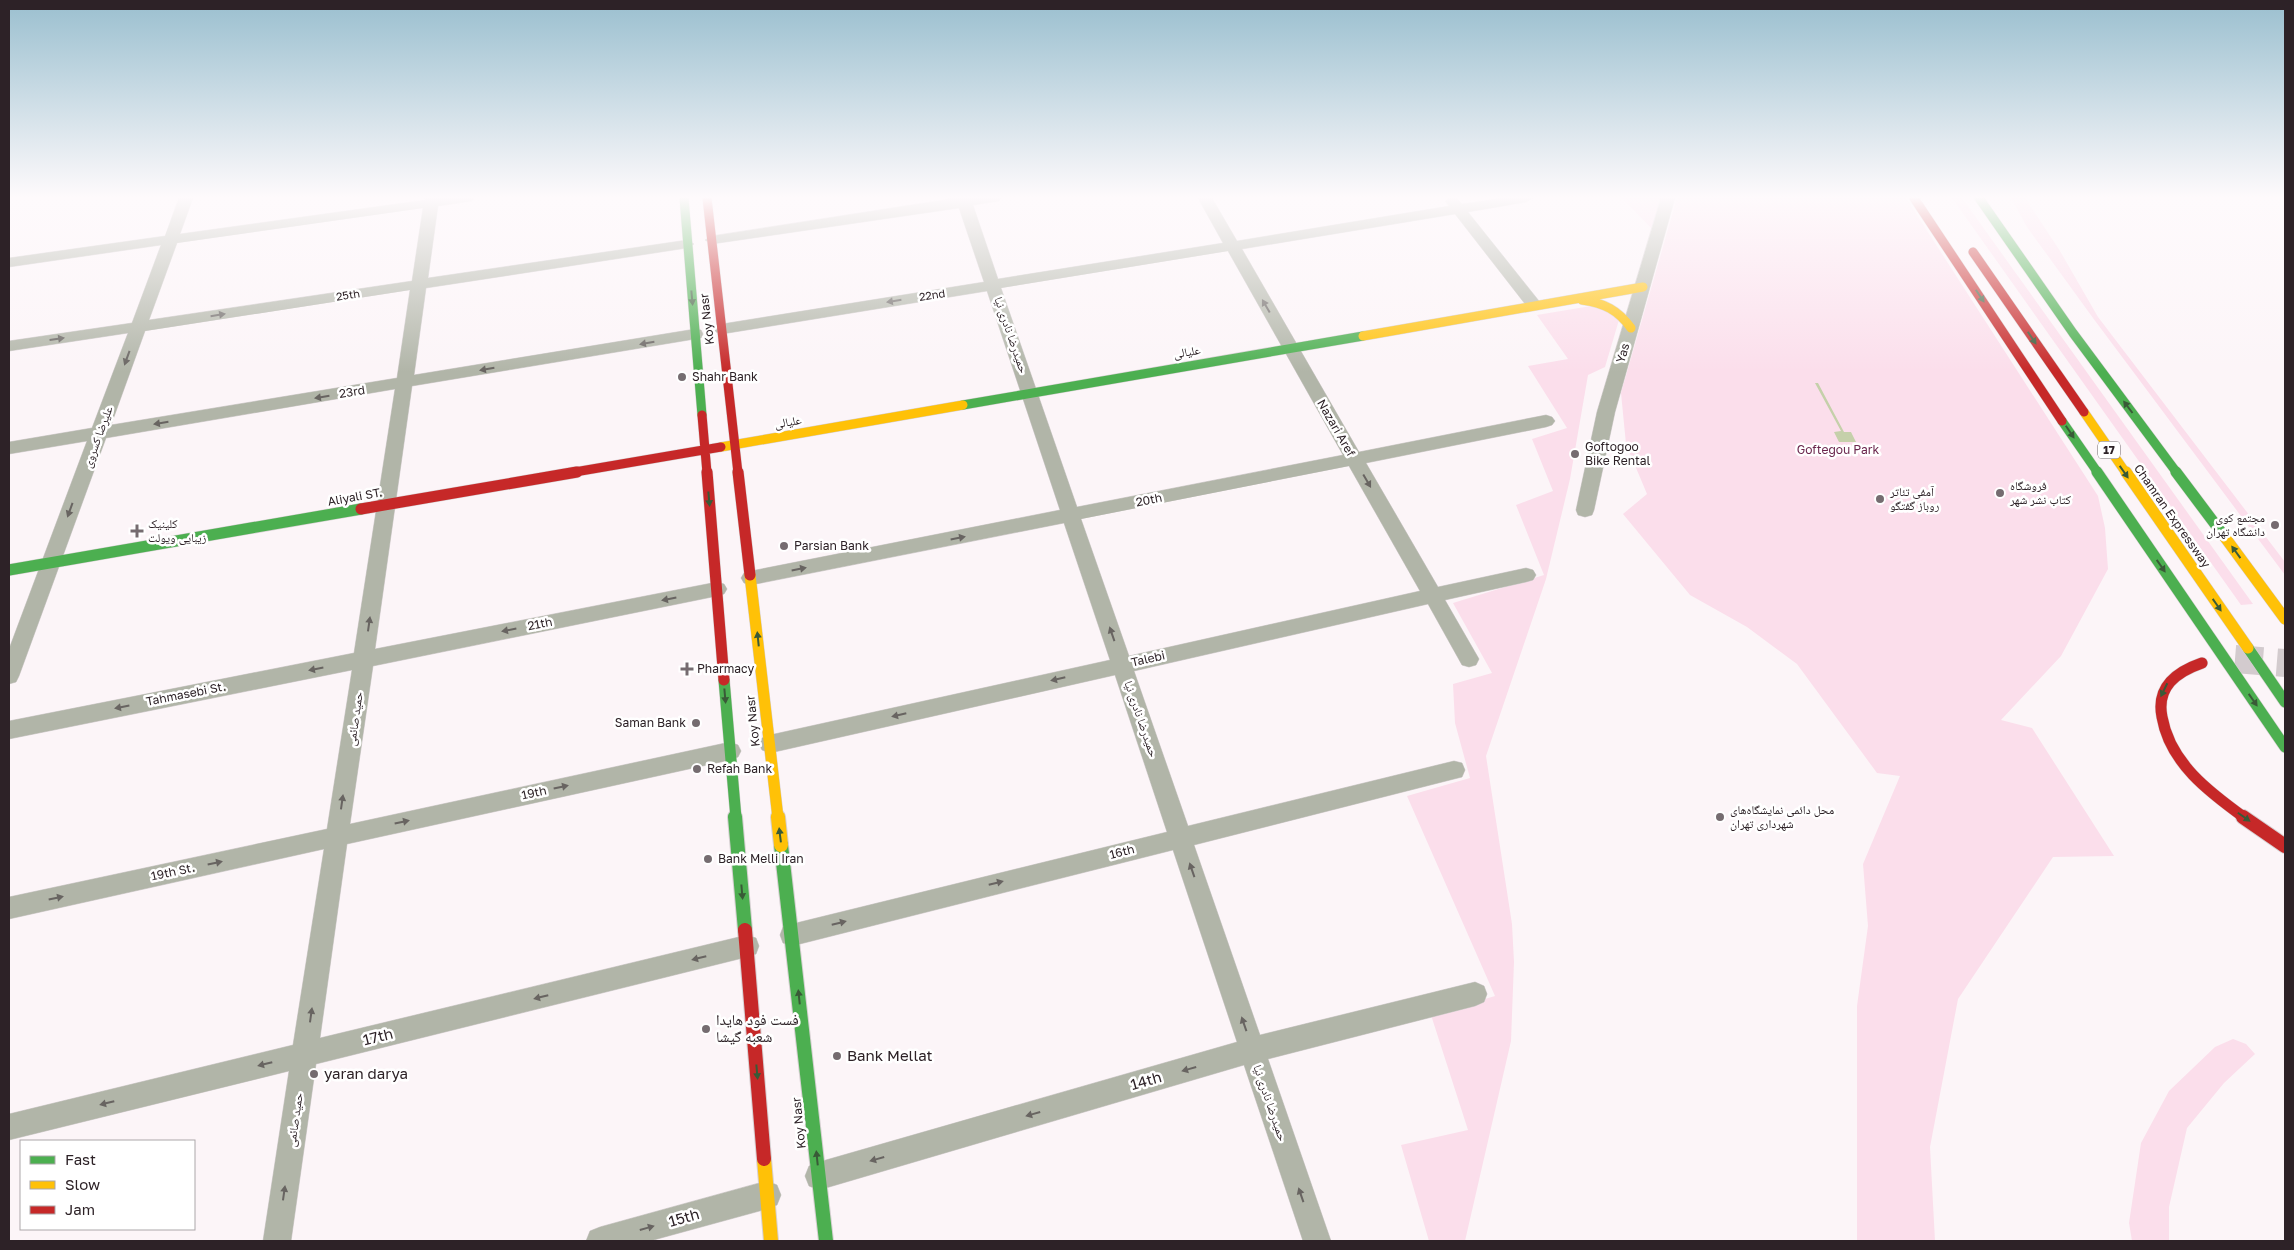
<svg xmlns="http://www.w3.org/2000/svg" width="2294" height="1250" font-family="'Golos Text','Noto Naskh Arabic',sans-serif">
<style>
.green{fill:#fbdeeb}
.water{fill:#c5d0aa}
.lines{fill:none;stroke-linecap:round;stroke-linejoin:round}
.highway-tunnel{stroke:#d3cbce;stroke-width:28;stroke-dasharray:28 14;stroke-linecap:butt}
.street-casing{stroke:#d6d0d2;stroke-width:1}
.fast-far2-casing{stroke:#d6d0d2;stroke-width:10}
.fast-far1-casing{stroke:#d6d0d2;stroke-width:12}
.fast-casing{stroke:#d6d0d2;stroke-width:16}
.slow-far2-casing{stroke:#d6d0d2;stroke-width:10}
.slow-far1-casing{stroke:#d6d0d2;stroke-width:12}
.slow-casing{stroke:#d6d0d2;stroke-width:16}
.jam-far2-casing{stroke:#d6d0d2;stroke-width:10}
.jam-far1-casing{stroke:#d6d0d2;stroke-width:12}
.jam-casing{stroke:#d6d0d2;stroke-width:16}
.street{fill:#b1b5a8;fill-rule:evenodd}
.fast-far2{stroke:#4caf50;stroke-width:9}
.fast-far1{stroke:#4caf50;stroke-width:11}
.fast{stroke:#4caf50;stroke-width:14}
.slow-far2{stroke:#ffc107;stroke-width:9}
.slow-far1{stroke:#ffc107;stroke-width:11}
.slow{stroke:#ffc107;stroke-width:14}
.jam-far2{stroke:#c62828;stroke-width:9}
.jam-far1{stroke:#c62828;stroke-width:11}
.jam{stroke:#c62828;stroke-width:14}
.oneway{fill:#395a37}
.oneway2{fill:#686461}
.poi-dot{fill:#756c70;stroke:#fff;stroke-width:2}
.labels{text-anchor:middle;stroke-width:5;stroke-linejoin:round;paint-order:stroke}
.far-street-label{font-size:11px;fill:#2d2227;stroke:#fff}
.shield{fill:#fff;stroke:#6c6468;stroke-width:1}
.shield-label{font-size:11px;font-weight:bold;fill:#2d2227}
.street-label{font-size:12px;fill:#2d2227;stroke:#fff}
.poi-label{font-size:12px;fill:#2d2227;stroke:#fff;text-anchor:start}
.park-label{font-size:12px;fill:#6a264d;stroke:#fff}
.near-poi-label{font-size:15px;fill:#2d2227;stroke:#fff;text-anchor:start}
.near-street-label{font-size:15px;fill:#2d2227;stroke:#fff}
</style>
<rect width="100%" height="100%" fill="#fcf5f8"/>
<path class="green" d="M1622,198H1664L1651,228Z
M1677,198H1906L2098,496L2105,528L2108,569L2061,656L2001,720L2032,728L2114,856L2053,857L1958,999L1930,1147L1935,1241H1857V1006L1868,926L1863,864L1900,776L1877,773L1797,664L1747,627L1690,595L1623,514L1647,494L1626,444L1621,393Z
M1952,198H1962L2253,604L2241,605Z
M2011,198H2025L2060,251L2098,317L2285,562V575L2093,318L2027,227Z
M1597,305L1619,320L1605,367L1588,375L1570,479L1546,579L1486,756L1512,924L1514,962L1511,1041L1465,1241H1429L1401,1145L1468,1130L1431,1015L1495,996L1407,796L1470,778L1455,723L1453,684L1492,673L1453,603L1544,575L1516,505L1553,491L1532,439L1567,428L1528,366L1568,359L1537,315Z
M2233,1039L2246,1044L2255,1054L2224,1083L2187,1128L2169,1207V1241H2132L2129,1223L2141,1143L2169,1091L2215,1047Z"/>
<path class="water" d="M1815,383H1818L1844,432H1851L1856,442H1839L1834,432L1841,431Z"/>
<g class="lines">
<path class="highway-tunnel" d="M2235,659L2285,663"/>
<defs>
<path id="street" d="M179,198H193L180,234L425,200V198H474L472,201L438,206L428,278L687,240L694,244L687,248L426,288L414,375L695,329L701,330L703,334L701,338L695,339L412,386L375,649L717,582L724,584L727,589L724,594L717,596L373,666L350,824L730,742L738,745L741,751L738,757L730,760L347,844L320,1038L747,935L756,938L759,946L756,954L747,957L316,1064L291,1241H263L289,1071L9,1140V1114L293,1045L324,849L9,919V897L327,829L352,670L9,739V721L354,653L395,389L106,438L19,676L16,682L9,684V649L87,441L9,454V442L92,428L128,333L9,351V341L132,323L161,245L9,267V258L165,236ZM423,208L412,281L149,320L177,243ZM410,290L397,378L111,425L145,331Z
M956,198H1001L999,201L973,205L998,279L1223,243L1198,198H1212L1237,241L1449,206L1445,201L1449,198H1457L1462,204L1503,198H1533L1526,202L1468,212L1543,306L1541,309H1529L1455,214L1242,249L1359,452L1546,415L1552,417L1555,421L1552,425L1546,427L1366,463L1438,587L1526,568L1533,570L1536,575L1533,580L1526,582L1445,600L1479,659L1476,665L1469,667L1462,665L1428,604L1134,671L1188,826L1454,761L1462,763L1465,770L1462,777L1454,779L1194,845L1260,1035L1475,982L1484,986L1487,994L1484,1002L1475,1006L1268,1059L1331,1241H1303L1244,1065L819,1190L809,1186L805,1176L809,1166L819,1162L1237,1042L1173,850L792,946L783,943L780,935L783,927L792,924L1167,832L1115,675L770,753L762,750L759,744L762,738L770,735L1110,660L1064,523L751,585L744,583L741,578L744,573L751,571L1060,510L987,291L722,334L716,332L714,329L716,326L722,324L984,282L959,208L712,244L705,240L712,236ZM1228,251L1343,455L1077,507L1001,288ZM1349,466L1420,591L1129,656L1081,519Z
M1661,198H1675L1615,412L1594,510L1592,515L1585,517L1578,515L1576,510L1597,412Z
M767,1181L777,1185L781,1195L777,1205L767,1209L650,1241H586L590,1231L600,1227Z"/>
<path id="fast-far2" d="M684,198L702,415
M1979,198L2073,333L2177,473
M963,405L1363,336
M2062,421L2098,473"/>
<path id="fast-far1" d="M2097,472L2285,747
M2176,472L2224,536
M9,570L361,509
M2248,648L2285,702
M724,680L736,818"/>
<path id="fast" d="M735,817L745,930
M781,845L826,1241"/>
<path id="slow-far2" d="M1582,300C1604,303 1618,310 1631,328
M1363,336L1643,287
M2084,412L2126,473
M721,447L963,405"/>
<path id="slow-far1" d="M2126,472L2248,648
M2224,536L2285,619
M750,575L778,818"/>
<path id="slow" d="M778,817L781,845
M764,1159L771,1241"/>
<path id="jam-far2" d="M707,198L738,473
M1914,198L2062,421
M1973,252L2084,412
M702,415L707,473
M569,473L721,447"/>
<path id="jam-far1" d="M707,472L724,680
M738,472L750,575
M361,509L577,472
M2202,663C2176,672 2156,687 2162,717C2170,763 2209,792 2245,818"/>
<path id="jam" d="M2243,817L2285,846
M745,930L764,1159"/>
</defs>
<use href="#street" class="street-casing"/>
<use href="#fast-far2" class="fast-far2-casing"/>
<use href="#fast-far1" class="fast-far1-casing"/>
<use href="#fast" class="fast-casing"/>
<use href="#slow-far2" class="slow-far2-casing"/>
<use href="#slow-far1" class="slow-far1-casing"/>
<use href="#slow" class="slow-casing"/>
<use href="#jam-far2" class="jam-far2-casing"/>
<use href="#jam-far1" class="jam-far1-casing"/>
<use href="#jam" class="jam-casing"/>
<use href="#street" class="street"/>
<use href="#fast-far2" class="fast-far2"/>
<use href="#fast-far1" class="fast-far1"/>
<use href="#fast" class="fast"/>
<use href="#slow-far2" class="slow-far2"/>
<use href="#slow-far1" class="slow-far1"/>
<use href="#slow" class="slow"/>
<use href="#jam-far2" class="jam-far2"/>
<use href="#jam-far1" class="jam-far1"/>
<use href="#jam" class="jam"/>
</g>
<defs><path id="oneway-solid" d="M-6-.8H1V-3.2L6.5 0L1 3.2V.8H-6Z" transform="scale(1.25)"/></defs>
<g class="oneway">
<use href="#oneway-solid" transform="translate(1980 296) rotate(56)"/>
<use href="#oneway-solid" transform="translate(692 298) rotate(85)"/>
<use href="#oneway-solid" transform="translate(2032 338) rotate(56)"/>
<use href="#oneway-solid" transform="translate(2128 407) rotate(-127)"/>
<use href="#oneway-solid" transform="translate(2070 432) rotate(56)"/>
<use href="#oneway-solid" transform="translate(2124 472) rotate(55)"/>
<use href="#oneway-solid" transform="translate(709 499) rotate(85)"/>
<use href="#oneway-solid" transform="translate(2236 552) rotate(-126)"/>
<use href="#oneway-solid" transform="translate(2161 566) rotate(55)"/>
<use href="#oneway-solid" transform="translate(2217 605) rotate(55)"/>
<use href="#oneway-solid" transform="translate(758 639) rotate(-96)"/>
<use href="#oneway-solid" transform="translate(2164 690) rotate(116)"/>
<use href="#oneway-solid" transform="translate(725 696) rotate(85)"/>
<use href="#oneway-solid" transform="translate(2253 700) rotate(55)"/>
<use href="#oneway-solid" transform="translate(2244 817) rotate(35)"/>
<use href="#oneway-solid" transform="translate(780 835) rotate(-97)"/>
<use href="#oneway-solid" transform="translate(742 892) rotate(85)"/>
<use href="#oneway-solid" transform="translate(799 997) rotate(-96)"/>
<use href="#oneway-solid" transform="translate(757 1072) rotate(85)"/>
<use href="#oneway-solid" transform="translate(817 1158) rotate(-96)"/>
</g>
<g class="oneway2">
<use href="#oneway-solid" transform="translate(894 301) rotate(171)"/>
<use href="#oneway-solid" transform="translate(1266 306) rotate(-120)"/>
<use href="#oneway-solid" transform="translate(218 315) rotate(-9)"/>
<use href="#oneway-solid" transform="translate(57 339) rotate(-8)"/>
<use href="#oneway-solid" transform="translate(647 343) rotate(170)"/>
<use href="#oneway-solid" transform="translate(127 358) rotate(110)"/>
<use href="#oneway-solid" transform="translate(487 369) rotate(170)"/>
<use href="#oneway-solid" transform="translate(322 397) rotate(171)"/>
<use href="#oneway-solid" transform="translate(161 423) rotate(171)"/>
<use href="#oneway-solid" transform="translate(1367 481) rotate(60)"/>
<use href="#oneway-solid" transform="translate(70 510) rotate(110)"/>
<use href="#oneway-solid" transform="translate(958 538) rotate(-11)"/>
<use href="#oneway-solid" transform="translate(799 569) rotate(-11)"/>
<use href="#oneway-solid" transform="translate(669 599) rotate(169)"/>
<use href="#oneway-solid" transform="translate(369 624) rotate(-82)"/>
<use href="#oneway-solid" transform="translate(509 630) rotate(169)"/>
<use href="#oneway-solid" transform="translate(1112 634) rotate(-109)"/>
<use href="#oneway-solid" transform="translate(316 669) rotate(169)"/>
<use href="#oneway-solid" transform="translate(1058 679) rotate(167)"/>
<use href="#oneway-solid" transform="translate(122 707) rotate(169)"/>
<use href="#oneway-solid" transform="translate(899 715) rotate(167)"/>
<use href="#oneway-solid" transform="translate(561 787) rotate(-12)"/>
<use href="#oneway-solid" transform="translate(342 802) rotate(-82)"/>
<use href="#oneway-solid" transform="translate(402 822) rotate(-12)"/>
<use href="#oneway-solid" transform="translate(215 863) rotate(-12)"/>
<use href="#oneway-solid" transform="translate(1192 870) rotate(-109)"/>
<use href="#oneway-solid" transform="translate(996 883) rotate(-14)"/>
<use href="#oneway-solid" transform="translate(56 898) rotate(-12)"/>
<use href="#oneway-solid" transform="translate(839 923) rotate(-14)"/>
<use href="#oneway-solid" transform="translate(699 958) rotate(166)"/>
<use href="#oneway-solid" transform="translate(541 997) rotate(166)"/>
<use href="#oneway-solid" transform="translate(311 1015) rotate(-82)"/>
<use href="#oneway-solid" transform="translate(1244 1024) rotate(-109)"/>
<use href="#oneway-solid" transform="translate(265 1064) rotate(166)"/>
<use href="#oneway-solid" transform="translate(1189 1069) rotate(164)"/>
<use href="#oneway-solid" transform="translate(107 1103) rotate(166)"/>
<use href="#oneway-solid" transform="translate(1033 1114) rotate(164)"/>
<use href="#oneway-solid" transform="translate(877 1159) rotate(164)"/>
<use href="#oneway-solid" transform="translate(284 1193) rotate(-82)"/>
<use href="#oneway-solid" transform="translate(1301 1195) rotate(-109)"/>
<use href="#oneway-solid" transform="translate(647 1228) rotate(-16)"/>
</g>
<linearGradient id="sky" x2="0" y2="1"><stop stop-color="#9abfcf"/><stop offset="0.53" stop-color="#fefafc"/><stop offset="1" stop-color="#fefafc" stop-opacity="0"/></linearGradient>
<rect width="2294" height="372" fill="url(#sky)"/>
<g class="poi-dot">
<circle cx="682" cy="377" r="5"/>
<circle cx="1575" cy="454" r="5"/>
<circle cx="2000" cy="493" r="5"/>
<circle cx="1880" cy="499" r="5"/>
<circle cx="2275" cy="525" r="5"/>
<path d="M134.5 523.5h5v5h5v5h-5v5h-5v-5h-5v-5h5z"/>
<circle cx="784" cy="546" r="5"/>
<path d="M684.5 661.5h5v5h5v5h-5v5h-5v-5h-5v-5h5z"/>
<circle cx="696" cy="723" r="5"/>
<circle cx="697" cy="769" r="5"/>
<circle cx="1720" cy="817" r="5"/>
<circle cx="708" cy="859" r="5"/>
<circle cx="706" cy="1029" r="5"/>
<circle cx="837" cy="1056" r="5"/>
<circle cx="314" cy="1074" r="5"/>
</g>
<g class="labels">
<g class="far-street-label">
<text transform="translate(348 295) rotate(-9)" y="4">25th</text>
<text transform="translate(932 295) rotate(-9)" y="4">22nd</text>
</g>
<rect class="shield" x="2098" y="441.5" width="22" height="17" rx="4"/>
<g class="shield-label">
<text x="2109" y="454">17</text>
</g>
<g class="street-label">
<text transform="translate(707 319) rotate(-97)" y="4">Koy Nasr</text>
<text transform="translate(1011 335) rotate(71)" y="4">حمیدرضا نادری نیا</text>
<text transform="translate(1187 352) rotate(-10)" y="4">علیالی</text>
<text transform="translate(1623 353) rotate(-74)" y="4">Yas</text>
<text transform="translate(352 392) rotate(-9)" y="4">23rd</text>
<text transform="translate(788 422) rotate(-10)" y="4">علیالی</text>
<text transform="translate(1336 428) rotate(60)" y="4">Nazari Aref</text>
<text transform="translate(98 437) rotate(-70)" y="4">علیرضا کسروی</text>
<text transform="translate(355 497) rotate(-10)" y="4">Aliyali ST.</text>
<text transform="translate(1149 500) rotate(-11)" y="4">20th</text>
<text transform="translate(2172 516) rotate(55)" y="4">Chamran Expressway</text>
<text transform="translate(540 624) rotate(-11)" y="4">21th</text>
<text transform="translate(1148 659) rotate(-13)" y="4">Talebi</text>
<text transform="translate(186 694) rotate(-11)" y="4">Tahmasebi St.</text>
<text transform="translate(355 719) rotate(-82)" y="4">حمید صائمی</text>
<text transform="translate(1141 719) rotate(71)" y="4">حمیدرضا نادری نیا</text>
<text transform="translate(753 721) rotate(-96)" y="4">Koy Nasr</text>
<text transform="translate(534 793) rotate(-12)" y="4">19th</text>
<text transform="translate(1122 852) rotate(-14)" y="4">16th</text>
<text transform="translate(173 872) rotate(-12)" y="4">19th St.</text>
<text transform="translate(1270 1103) rotate(71)" y="4">حمیدرضا نادری نیا</text>
<text transform="translate(295 1120) rotate(-82)" y="4">حمید صائمی</text>
<text transform="translate(799 1123) rotate(-96)" y="4">Koy Nasr</text>
</g>
<g class="poi-label">
<text x="692" y="381">Shahr Bank</text>
<text x="1585" y="451">Goftogoo<tspan x="1585" dy="14">Bike Rental</tspan></text>
<text x="2010" y="490">فروشگاه<tspan x="2010" dy="14">کتاب نشر شهر</tspan></text>
<text x="1890" y="496">آمفی تئاتر<tspan x="1890" dy="14">روباز گفتگو</tspan></text>
<text x="2265" y="522" text-anchor="end">مجتمع کوی<tspan x="2265" dy="14">دانشگاه تهران</tspan></text>
<text x="148" y="528">کلینیک<tspan x="148" dy="14">زیبایی ویولت</tspan></text>
<text x="794" y="550">Parsian Bank</text>
<text x="697" y="673">Pharmacy</text>
<text x="686" y="727" text-anchor="end">Saman Bank</text>
<text x="707" y="773">Refah Bank</text>
<text x="1730" y="814">محل دائمی نمایشگاه‌های<tspan x="1730" dy="14">شهرداری تهران</tspan></text>
<text x="718" y="863">Bank Melli Iran</text>
</g>
<g class="park-label">
<text x="1838" y="454">Goftegou Park</text>
</g>
<g class="near-poi-label">
<text x="716" y="1025">فست فود هایدا<tspan x="716" dy="17">شعبه گیشا</tspan></text>
<text x="847" y="1061">Bank Mellat</text>
<text x="324" y="1079">yaran darya</text>
</g>
<g class="near-street-label">
<text transform="translate(378 1037) rotate(-14)" y="5">17th</text>
<text transform="translate(1146 1081) rotate(-16)" y="5">14th</text>
<text transform="translate(684 1218) rotate(-16)" y="5">15th</text>
</g>
</g>
<rect width="2294" height="1250" fill="none" stroke="#2d2227" stroke-width="20"/>
<rect x="20" y="1140" width="175" height="90" fill="#ffffff" stroke="#aba7a9"/>
<rect x="30" y="1156" width="25" height="8" fill="#4caf50" stroke="#aba7a9"/>
<text x="65" y="1165" font-size="15" fill="#2d2227">Fast</text>
<rect x="30" y="1181" width="25" height="8" fill="#ffc107" stroke="#aba7a9"/>
<text x="65" y="1190" font-size="15" fill="#2d2227">Slow</text>
<rect x="30" y="1206" width="25" height="8" fill="#c62828" stroke="#aba7a9"/>
<text x="65" y="1215" font-size="15" fill="#2d2227">Jam</text>
</svg>
